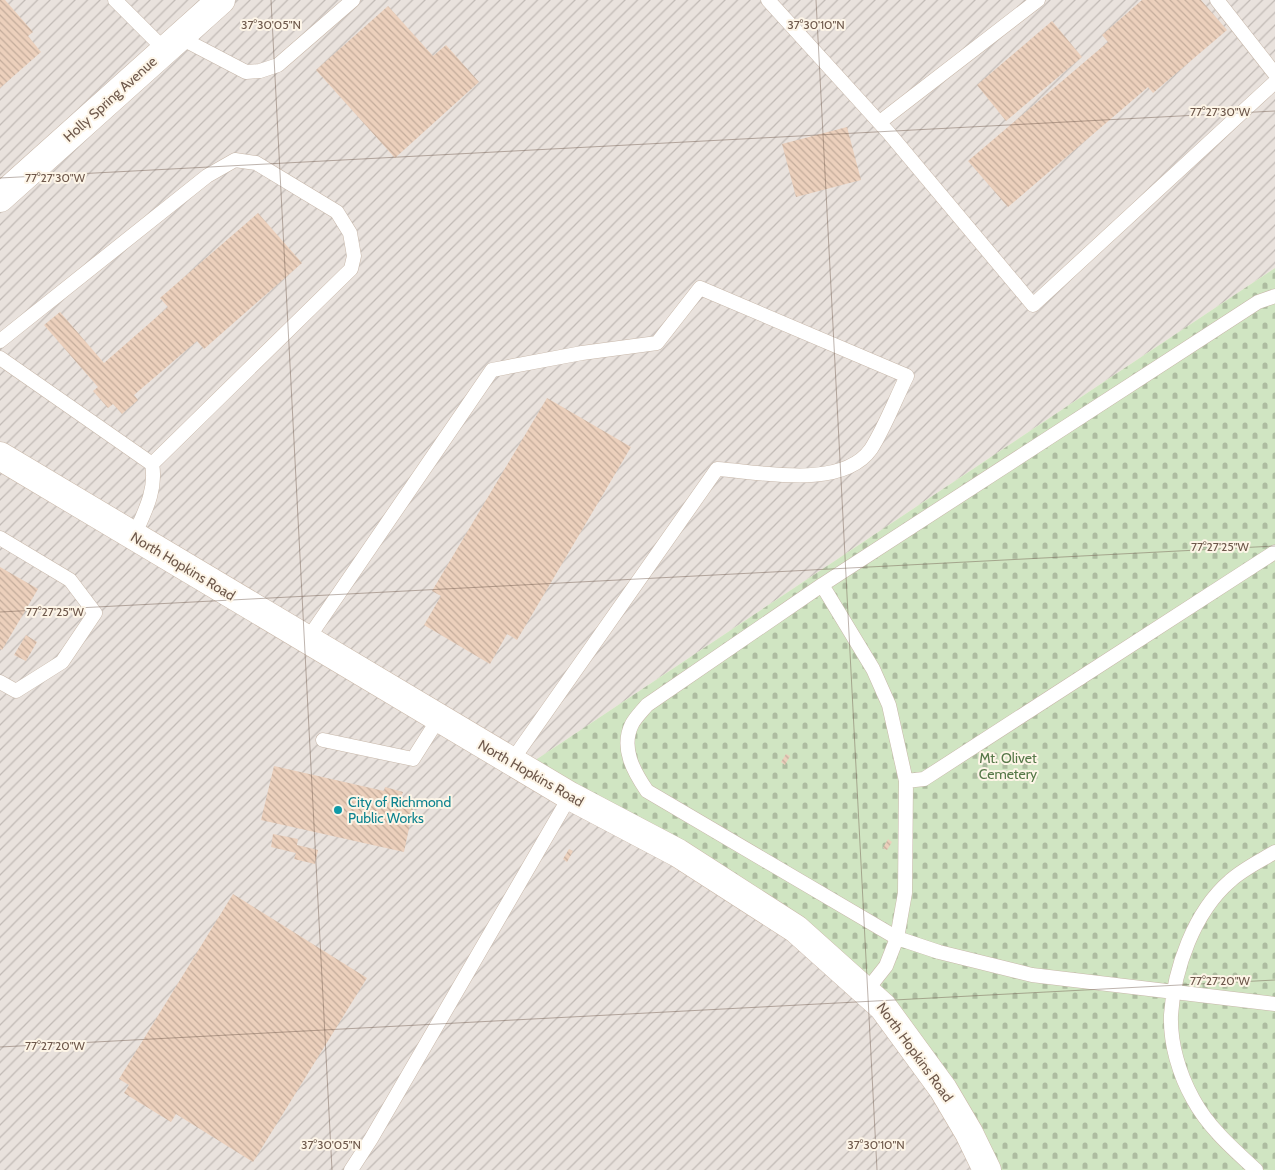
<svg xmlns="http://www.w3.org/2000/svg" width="1275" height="1170" font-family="Cabin,sans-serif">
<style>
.industrial{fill:url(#industrial-furrows)}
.cemetery{fill:url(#cemetery-stones)}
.building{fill:url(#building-back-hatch)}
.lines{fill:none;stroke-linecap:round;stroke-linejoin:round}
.service-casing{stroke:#c8b8aa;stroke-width:15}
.tertiary-casing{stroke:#c8b8aa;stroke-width:29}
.secondary-casing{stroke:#cbb9a9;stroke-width:29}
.service{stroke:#fff;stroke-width:14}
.tertiary{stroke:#fff;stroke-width:28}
.secondary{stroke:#fff;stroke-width:28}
.ticks{fill:none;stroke:#6e584b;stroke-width:1;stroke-opacity:0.45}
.culture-dot{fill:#0f9aa8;stroke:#fdf5e7;stroke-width:2}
.labels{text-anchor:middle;stroke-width:4;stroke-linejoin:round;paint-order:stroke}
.street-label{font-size:14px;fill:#6e584b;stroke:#fdf5e7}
.park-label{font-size:14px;fill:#557848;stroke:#fdf5e7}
.culture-label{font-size:14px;fill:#0d838f;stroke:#fdf5e7;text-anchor:start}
.ticks-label{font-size:12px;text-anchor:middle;fill:#6e584b;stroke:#fdf5e7;stroke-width:4;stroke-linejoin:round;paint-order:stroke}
</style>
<defs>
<pattern id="industrial-furrows" width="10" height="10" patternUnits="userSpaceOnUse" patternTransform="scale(1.25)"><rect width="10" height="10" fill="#e9e2dd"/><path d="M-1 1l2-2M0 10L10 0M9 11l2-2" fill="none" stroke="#c1bab5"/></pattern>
<pattern id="cemetery-stones" width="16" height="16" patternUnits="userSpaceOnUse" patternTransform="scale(1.25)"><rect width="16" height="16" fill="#d0e5c2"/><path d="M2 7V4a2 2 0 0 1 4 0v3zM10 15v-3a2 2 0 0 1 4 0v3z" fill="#adbca0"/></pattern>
<pattern id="building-back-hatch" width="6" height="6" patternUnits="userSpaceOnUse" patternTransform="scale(1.25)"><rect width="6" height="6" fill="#ecd0bc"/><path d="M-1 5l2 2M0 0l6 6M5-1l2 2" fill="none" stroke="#c3ac9b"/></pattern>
</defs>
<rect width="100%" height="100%" fill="#f9f1e2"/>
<path class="industrial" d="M0,0H1275V268L525,767L699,871L874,1002L977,1170H0Z"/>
<path class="cemetery" d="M1275,268V1170H977L874,1002L788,931L525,767Z"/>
<path class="building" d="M0,0H5L33,32L28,36L41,52L0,88Z
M1142,0H1201L1227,30L1153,93L1148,87L1008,207L968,161L1108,42L1102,35Z
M388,6L433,56L446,45L479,82L395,158L316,70Z
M1052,21L1082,57L1006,121L977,85Z
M847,127L861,180L796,197L782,144Z
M258,213L302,263L204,349L197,341L134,395L138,400L122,414L113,404L108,408L93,391L98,387L44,325L60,312L104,363L168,307L160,298Z
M547,398L631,447L517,640L507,634L490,664L424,625L441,596L432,591Z
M0,567L38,589L2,650L0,649Z
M26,635L37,642L26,661L14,655Z
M786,754L790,756L785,765L781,762Z
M274,766L384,791L385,787L403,792L401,797L415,800L404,852L261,820Z
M273,834L298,839L297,845L318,850L315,864L294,859L296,853L271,847Z
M888,839L892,842L887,850L883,848Z
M569,849L573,851L567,862L563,859Z
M233,894L367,978L253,1162L176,1114L171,1122L124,1093L129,1085L119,1079Z"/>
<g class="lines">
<defs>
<path id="service" d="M115,0L165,50
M768,0L888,132L1033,305L1275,82
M1217,0L1275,74
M179,37L246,72L260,71L278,65L353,0
M880,122L1038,0
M1275,296L1258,302L822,585L647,705C642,711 635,718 632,724C620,748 634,772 647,791L897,938L939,952L1032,975L1275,1004
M0,341L207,176L235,160L256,163L337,212L350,233L354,256L351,269L152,464
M0,358L152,464C157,490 144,513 134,536
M0,538L70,580L95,613L62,662L16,691L0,682
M822,585L873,669L889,705L906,781L905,893L897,938L886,966L867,990
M307,640L492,370L582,353L657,343L700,288L907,376C895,400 885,427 871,449C842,490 761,472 717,469L511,762
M323,740L413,759L439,718
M906,781L924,779L1275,552
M351,1170L371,1139L570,796
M1256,1170C1232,1148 1208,1127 1193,1099C1179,1074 1170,1043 1171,1015C1174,969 1194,912 1230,881C1243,869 1260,861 1275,852"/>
<path id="tertiary" d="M0,198L221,0"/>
<path id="secondary" d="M0,456L570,796L678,853L796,929L883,1007L943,1089L969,1133L987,1170"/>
</defs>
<use href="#service" class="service-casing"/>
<use href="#tertiary" class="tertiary-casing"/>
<use href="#secondary" class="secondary-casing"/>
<use href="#service" class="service"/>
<use href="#tertiary" class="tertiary"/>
<use href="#secondary" class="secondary"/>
</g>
<path class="ticks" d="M271,0L332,1170M816,0L877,1170M0,178L1275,111M0,612L1275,546M0,1047L1275,980"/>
<circle class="culture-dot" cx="338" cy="810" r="5"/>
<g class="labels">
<g class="street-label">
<text transform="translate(110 99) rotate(-42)" y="5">Holly Spring Avenue</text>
<text transform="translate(183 566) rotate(31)" y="5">North Hopkins Road</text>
<text transform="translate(531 773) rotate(30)" y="5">North Hopkins Road</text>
<text transform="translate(915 1052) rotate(54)" y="5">North Hopkins Road</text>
</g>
<g class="park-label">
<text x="1008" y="763">Mt. Olivet<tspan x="1008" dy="16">Cemetery</tspan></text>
</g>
<g class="culture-label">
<text x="348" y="807">City of Richmond<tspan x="348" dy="16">Public Works</tspan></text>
</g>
</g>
<g class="ticks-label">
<text x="271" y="29">37°30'05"N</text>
<text x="816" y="29">37°30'10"N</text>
<text x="1220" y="116">77°27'30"W</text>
<text x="55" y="182">77°27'30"W</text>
<text x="1220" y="551">77°27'25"W</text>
<text x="55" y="616">77°27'25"W</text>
<text x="1220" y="985">77°27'20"W</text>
<text x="55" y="1050">77°27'20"W</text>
<text x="331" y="1149">37°30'05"N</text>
<text x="876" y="1149">37°30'10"N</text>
</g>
</svg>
